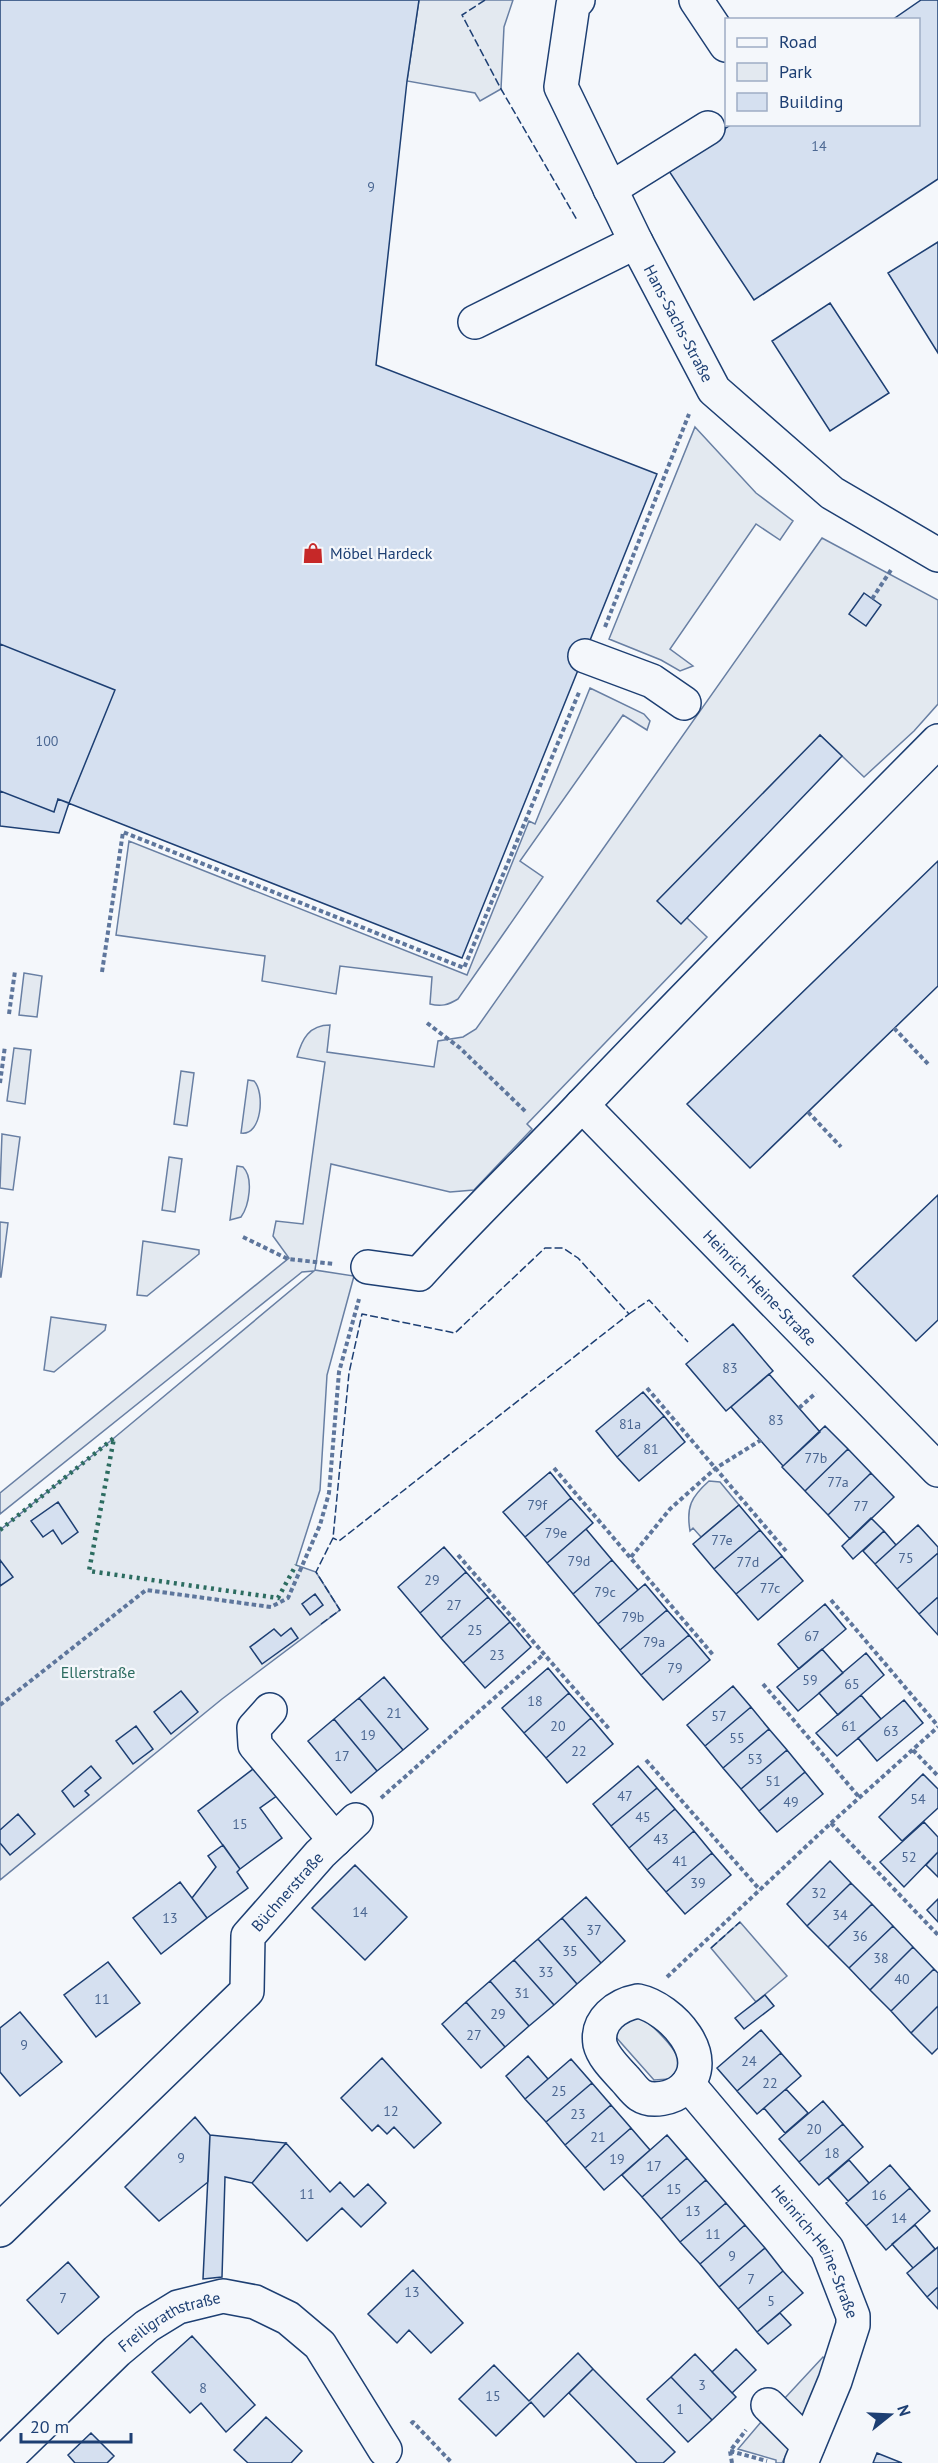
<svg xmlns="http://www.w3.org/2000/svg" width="938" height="2463" font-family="'PT Sans',sans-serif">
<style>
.green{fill:#e3e9f0;stroke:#687fa3;stroke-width:1.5}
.building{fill:#d5e0f0;stroke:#1d3f73;stroke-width:1.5}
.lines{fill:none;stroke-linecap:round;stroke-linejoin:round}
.minor-casing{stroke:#1d3f73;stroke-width:36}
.path{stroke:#5e769c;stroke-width:4;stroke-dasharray:4.5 3;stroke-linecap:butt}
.minor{stroke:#f4f7fb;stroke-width:33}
.hedge{stroke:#2c6c60;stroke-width:4.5;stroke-dasharray:3 4.5;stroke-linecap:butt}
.fence{stroke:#1d3f73;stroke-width:1.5;stroke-dasharray:8 3;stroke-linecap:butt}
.labels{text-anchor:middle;stroke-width:4.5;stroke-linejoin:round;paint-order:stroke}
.number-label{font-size:14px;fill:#4b6792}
.street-label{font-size:16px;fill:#1d3f73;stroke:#f4f7fb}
.poi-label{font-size:16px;fill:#1d3f73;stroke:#f4f7fb;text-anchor:start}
.park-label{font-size:16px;fill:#2c6c60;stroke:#f4f7fb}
</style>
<rect width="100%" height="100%" fill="#f4f7fb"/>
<path class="green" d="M419,0H513L504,27L501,89L480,101L475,93L407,81Z
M695,427L756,493L793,521L780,540L756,524L670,649L693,666L680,671L661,660L609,639Z
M822,538L938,600V704L914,731L864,777L820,735L687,918L707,937L527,1124L532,1129L474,1190L450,1192L331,1164L315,1270L354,1276L327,1375L320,1490L296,1565L316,1572L340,1610L222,1699L0,1880V1530L114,1438L314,1271L302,1272L0,1514V1493L289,1258L273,1236L276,1221L303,1224L325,1062L297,1057C302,1039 309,1025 330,1025L327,1052L434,1067L438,1041L463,1037L476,1029Z
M590,688L644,714L650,721L647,730L623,715L520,861L543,877L458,999C448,1005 441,1007 430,1004L432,977L340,966L336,994L262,981L265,956L116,935L129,841L467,975L529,821L535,824Z
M24,973L42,976L37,1017L19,1015Z
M14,1048L31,1050L25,1104L7,1101Z
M181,1071L194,1073L187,1126L174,1124Z
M248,1080L254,1081C265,1092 262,1136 241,1133Z
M2,1134L20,1137L13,1190L0,1188Z
M169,1157L182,1159L175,1212L162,1210Z
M237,1166L243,1167C254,1178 249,1206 241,1217L230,1220Z
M0,1222L8,1223L1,1277H0Z
M143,1241L199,1250V1254L147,1296L137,1295Z
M51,1317L106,1325L105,1330L54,1372L44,1370Z
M709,1481L720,1482L739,1505L701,1537L693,1528L690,1531C686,1507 691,1497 709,1481Z
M740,1922L787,1976L756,2002L711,1948Z
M624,2016L644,2018C653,2027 679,2050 679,2063C680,2070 675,2074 670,2079L654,2080L615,2036Z
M823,2357L828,2361L801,2422L784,2399Z
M761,2422L772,2423L792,2443L782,2463H776V2460L738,2449Z"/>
<path class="building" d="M0,0H419L407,81L376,365L657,474L462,958L58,799L54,812L0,791Z
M921,0H938V179L754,300L667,168L732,124H918V20H892Z
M938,242V353L888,273Z
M830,303L889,393L830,431L772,341Z
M864,593L881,605L866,626L849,614Z
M0,644L115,690L69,803L58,799L54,812L0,791Z
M820,735L842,756L681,924L657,901Z
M0,791L54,812L58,799L69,803L59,833L0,826Z
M938,861V986L750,1168L687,1104Z
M938,1195V1320L916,1341L853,1276Z
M733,1324L773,1371L726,1411L686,1364Z
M769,1374L820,1432L783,1466L731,1407Z
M643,1392L664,1416L617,1457L596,1431Z
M664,1416L685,1442L639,1481L617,1457Z
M825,1426L848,1449L805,1491L782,1467Z
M848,1449L871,1473L828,1515L805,1491Z
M550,1472L571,1498L525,1537L503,1512Z
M871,1473L894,1497L850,1539L828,1515Z
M571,1498L593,1523L547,1563L525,1537Z
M58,1502L78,1532L62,1544L53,1530L43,1537L31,1521Z
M739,1505L760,1530L714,1569L693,1544Z
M871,1518L884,1531L853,1559L842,1546Z
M918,1525L938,1547V1553L897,1589L875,1564Z
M586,1529L612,1560L573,1594L547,1563Z
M760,1530L782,1556L736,1594L714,1569Z
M884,1531L896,1545L875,1564L863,1551Z
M444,1547L466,1572L420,1613L398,1587Z
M938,1553V1597L919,1614L897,1589Z
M782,1556L803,1581L758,1620L736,1594Z
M0,1560L13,1577L0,1586Z
M612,1560L638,1590L598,1624L573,1594Z
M466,1572L488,1597L441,1638L420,1613Z
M645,1584L667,1610L620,1650L598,1624Z
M315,1594L323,1605L310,1615L302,1604Z
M488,1597L510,1622L463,1663L441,1638Z
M938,1597V1635L919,1614Z
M825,1604L846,1629L799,1669L778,1644Z
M667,1610L689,1635L641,1675L620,1650Z
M510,1622L531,1647L485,1688L463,1663Z
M291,1628L298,1638L262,1664L250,1647L274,1629L281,1636Z
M689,1635L710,1660L663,1700L641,1675Z
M822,1649L843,1673L798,1711L777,1687Z
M866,1653L884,1675L838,1715L819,1693Z
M548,1668L569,1693L524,1733L502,1708Z
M384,1677L428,1729L403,1750L359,1698Z
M733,1686L751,1707L705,1746L687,1725Z
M181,1691L198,1712L171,1734L154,1712Z
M569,1693L591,1718L546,1758L524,1733Z
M861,1695L881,1719L837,1756L816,1733Z
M359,1698L403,1750L377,1771L334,1719Z
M904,1700L923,1723L877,1761L858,1738Z
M751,1707L769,1729L723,1768L705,1746Z
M591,1718L613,1744L567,1783L546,1758Z
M334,1719L377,1771L351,1793L308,1741Z
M136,1726L153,1749L133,1764L116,1741Z
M769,1729L787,1750L741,1789L723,1768Z
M787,1750L805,1772L759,1811L741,1789Z
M91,1766L101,1778L85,1791L89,1795L74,1807L62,1791Z
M257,1766L278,1795L260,1808L282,1838L240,1869L198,1811Z
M638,1766L657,1788L611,1826L593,1804Z
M805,1772L823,1794L777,1832L759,1811Z
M923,1774L938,1789V1808L902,1841L879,1817Z
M657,1788L675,1809L629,1848L611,1826Z
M675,1809L694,1831L647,1870L629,1848Z
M18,1814L35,1834L10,1855L0,1843V1830Z
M924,1822L938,1837V1852L904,1887L880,1862Z
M694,1831L712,1853L666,1892L647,1870Z
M223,1845L240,1869L237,1872L248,1888L207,1918L192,1898L216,1867L208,1856Z
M938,1852V1877L926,1865Z
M712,1853L731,1875L685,1914L666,1892Z
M830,1861L851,1883L807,1926L787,1904Z
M355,1865L407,1917L365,1960L312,1908Z
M180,1882L207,1918L161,1954L133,1918Z
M851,1883L872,1904L828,1947L807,1926Z
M586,1897L625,1941L601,1963L562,1918Z
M938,1899V1922L927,1910Z
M872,1904L893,1926L849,1968L828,1947Z
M562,1918L601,1963L577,1984L538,1939Z
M893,1926L913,1947L870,1990L849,1968Z
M538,1939L577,1984L554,2005L514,1960Z
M913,1947L934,1969L891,2011L870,1990Z
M514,1960L554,2005L529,2026L490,1981Z
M108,1962L140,2003L96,2037L64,1995Z
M934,1969L938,1973V2006L911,2033L891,2011Z
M490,1981L529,2026L505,2047L466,2002Z
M765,1995L774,2006L744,2029L735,2018Z
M466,2002L505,2047L481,2068L442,2024Z
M938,2006V2048L932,2054L911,2033Z
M20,2012L62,2062L20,2096L0,2072V2028Z
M761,2030L781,2053L737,2091L717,2068Z
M781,2053L801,2076L757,2114L737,2091Z
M528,2056L548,2079L525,2099L506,2076Z
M382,2058L441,2123L414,2148L394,2127L387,2134L378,2125L372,2131L341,2098Z
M571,2059L592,2083L546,2122L525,2099Z
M592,2083L611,2105L565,2145L546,2122Z
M786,2089L808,2113L785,2133L764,2108Z
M823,2101L843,2124L799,2162L779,2139Z
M611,2105L631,2128L585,2168L565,2145Z
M195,2117L210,2135L208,2182L159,2221L125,2187Z
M843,2124L863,2147L819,2185L799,2162Z
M631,2128L650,2150L604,2190L585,2168Z
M210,2135L286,2143L252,2183L225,2177L222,2277L203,2279Z
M667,2135L687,2158L642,2197L622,2175Z
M286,2143L330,2192L340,2182L354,2197L368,2184L386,2203L361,2227L342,2208L307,2241L252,2183Z
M687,2158L706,2180L661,2219L642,2197Z
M849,2160L869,2183L848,2201L828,2178Z
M890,2165L910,2188L866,2226L846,2203Z
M706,2180L726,2203L680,2242L661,2219Z
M910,2188L930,2211L886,2250L866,2226Z
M726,2203L745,2225L700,2264L680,2242Z
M745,2225L765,2248L719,2287L700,2264Z
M915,2225L935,2249L913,2268L892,2244Z
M938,2247V2287L927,2297L907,2273Z
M765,2248L783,2271L738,2309L719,2287Z
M68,2262L99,2297L58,2334L27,2300Z
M413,2270L463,2323L431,2353L409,2330L397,2343L368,2314Z
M783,2271L803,2293L757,2332L738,2309Z
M938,2287V2309L927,2297Z
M780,2313L791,2325L768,2344L757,2332Z
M192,2336L255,2405L226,2432L201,2403L190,2413L152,2372Z
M736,2349L756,2370L732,2393L712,2372Z
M578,2353L593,2369L544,2417L531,2402L496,2436L459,2399L494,2365L529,2401Z
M695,2354L736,2397L712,2420L671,2377Z
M593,2369L675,2452L663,2463H637L569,2393Z
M671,2377L712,2420L688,2442L647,2399Z
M266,2417L302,2451L291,2463H248L234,2450Z
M91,2433L114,2456L107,2463H75L68,2455Z
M877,2453L902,2463H873Z"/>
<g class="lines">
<defs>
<g id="minor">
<path id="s1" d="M578,0L573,5L561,87L636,242L714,390L832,493L938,555"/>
<path d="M696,0L726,45"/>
<path d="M610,189L708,128"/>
<path d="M475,322L636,242"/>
<path d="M585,656L652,681L684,703"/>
<path id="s2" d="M582,1105L938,1470"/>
<path d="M368,1267L419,1274C472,1215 529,1161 583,1104C700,981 819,861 938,741"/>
<path d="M270,1710L254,1728L255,1745L335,1840"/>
<path d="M638,2001C671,2008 717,2058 683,2089C673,2098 652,2103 640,2095C634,2091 629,2083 624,2078C616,2069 603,2057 600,2044C596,2020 617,2005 638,2001Z"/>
<path id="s3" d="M688,2084L827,2249L853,2316V2325L835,2381L801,2463"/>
<path id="s4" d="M0,2230L247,1991L248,1936L320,1854L356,1820"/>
<path d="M768,2405L808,2445"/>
<path id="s5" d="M2,2463L117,2351L147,2326L178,2307L223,2296L255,2302L288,2318L320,2345L385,2450"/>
</g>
</defs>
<use href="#minor" class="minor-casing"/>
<path class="path" d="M872,599L891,570
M605,627L689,414
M102,972L123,832L464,968L580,690
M9,1014L15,971
M427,1023L460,1048L526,1112
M894,1028L929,1065
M0,1083L5,1046
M808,1112L841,1147
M243,1237L288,1259L334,1264
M647,1388L786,1551
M799,1408L816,1393
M554,1468L714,1656
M458,1555L610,1730
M631,1557L670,1509L716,1468L761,1440
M831,1600L938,1726
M763,1684L859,1797
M0,1705L146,1590L271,1607L288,1598L320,1525L329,1493L339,1372L359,1299
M913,1750L938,1776
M646,1760L760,1890
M381,1798L544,1654
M831,1823L938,1935
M667,1977L831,1823L938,1727
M411,2424L413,2422L452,2463
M730,2451L767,2461
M732,2463L730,2451L746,2430"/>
<use href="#minor" class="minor"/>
<path class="hedge" d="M0,1530L114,1438L89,1571L278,1598L296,1565"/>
<path class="fence" d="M485,0L462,15L501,89L577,220
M629,1314L649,1300L688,1342
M321,1624L340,1610L316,1572L333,1538L349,1373L362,1314L455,1333L545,1248H563L578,1258L629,1314L339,1541L333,1538
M711,1948L740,1922"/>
</g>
<defs>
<symbol id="shop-bare" viewBox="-9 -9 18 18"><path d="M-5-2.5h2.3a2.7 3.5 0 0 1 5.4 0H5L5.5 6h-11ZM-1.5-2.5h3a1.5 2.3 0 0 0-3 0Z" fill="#c62828" stroke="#f4f7fb" stroke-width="2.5" paint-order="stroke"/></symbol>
</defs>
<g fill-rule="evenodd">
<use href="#shop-bare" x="298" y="538" width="30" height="30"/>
</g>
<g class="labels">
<g class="number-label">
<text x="819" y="151">14</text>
<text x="371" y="192">9</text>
<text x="47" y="746">100</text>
<text x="730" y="1373">83</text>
<text x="776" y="1425">83</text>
<text x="630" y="1429">81a</text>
<text x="651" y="1454">81</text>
<text x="816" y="1463">77b</text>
<text x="838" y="1487">77a</text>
<text x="537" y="1510">79f</text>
<text x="861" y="1511">77</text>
<text x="556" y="1538">79e</text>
<text x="722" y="1545">77e</text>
<text x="906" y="1563">75</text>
<text x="579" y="1566">79d</text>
<text x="748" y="1567">77d</text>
<text x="432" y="1585">29</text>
<text x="770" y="1593">77c</text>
<text x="605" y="1597">79c</text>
<text x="454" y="1610">27</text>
<text x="633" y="1622">79b</text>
<text x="475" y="1635">25</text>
<text x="812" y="1641">67</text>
<text x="654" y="1647">79a</text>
<text x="497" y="1660">23</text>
<text x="675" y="1673">79</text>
<text x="810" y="1685">59</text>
<text x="852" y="1689">65</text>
<text x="535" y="1706">18</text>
<text x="394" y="1718">21</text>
<text x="719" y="1721">57</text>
<text x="558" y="1731">20</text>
<text x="849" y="1731">61</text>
<text x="891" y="1736">63</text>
<text x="368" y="1740">19</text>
<text x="737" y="1743">55</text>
<text x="579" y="1756">22</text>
<text x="342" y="1761">17</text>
<text x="755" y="1764">53</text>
<text x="773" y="1786">51</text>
<text x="625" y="1801">47</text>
<text x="918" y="1804">54</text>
<text x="791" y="1807">49</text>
<text x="643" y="1822">45</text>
<text x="240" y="1829">15</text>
<text x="661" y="1844">43</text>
<text x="909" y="1862">52</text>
<text x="680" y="1866">41</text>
<text x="698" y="1888">39</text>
<text x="819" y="1898">32</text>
<text x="360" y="1917">14</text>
<text x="840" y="1920">34</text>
<text x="170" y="1923">13</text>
<text x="594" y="1935">37</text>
<text x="860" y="1941">36</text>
<text x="570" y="1956">35</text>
<text x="881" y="1963">38</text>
<text x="546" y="1977">33</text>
<text x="902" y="1984">40</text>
<text x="522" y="1998">31</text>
<text x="102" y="2004">11</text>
<text x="498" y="2019">29</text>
<text x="474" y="2040">27</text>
<text x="24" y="2050">9</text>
<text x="749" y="2066">24</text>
<text x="770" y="2088">22</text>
<text x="559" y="2096">25</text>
<text x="391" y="2116">12</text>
<text x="578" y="2119">23</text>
<text x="814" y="2134">20</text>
<text x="598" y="2142">21</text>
<text x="832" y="2158">18</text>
<text x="181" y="2163">9</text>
<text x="617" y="2164">19</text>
<text x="654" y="2171">17</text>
<text x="674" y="2194">15</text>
<text x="307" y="2199">11</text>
<text x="879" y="2200">16</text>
<text x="693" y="2216">13</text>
<text x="899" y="2223">14</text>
<text x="713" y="2239">11</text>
<text x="732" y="2261">9</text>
<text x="751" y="2284">7</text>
<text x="412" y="2297">13</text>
<text x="63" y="2303">7</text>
<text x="771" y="2306">5</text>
<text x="702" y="2390">3</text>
<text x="203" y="2393">8</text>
<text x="493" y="2401">15</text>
<text x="680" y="2414">1</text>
</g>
<g class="street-label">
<text dy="6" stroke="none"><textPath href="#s1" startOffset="354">Hans-Sachs-Straße</textPath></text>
<text dy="6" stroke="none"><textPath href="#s2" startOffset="255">Heinrich-Heine-Straße</textPath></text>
<text dy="6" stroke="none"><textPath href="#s4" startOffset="458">Büchnerstraße</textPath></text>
<text dy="6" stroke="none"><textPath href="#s3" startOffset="212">Heinrich-Heine-Straße</textPath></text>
<text dy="6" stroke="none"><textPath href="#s5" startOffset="222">Freiligrathstraße</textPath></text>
</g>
<g class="poi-label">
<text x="330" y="559">Möbel Hardeck</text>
</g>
<g class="park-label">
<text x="98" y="1678">Ellerstraße</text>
</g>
</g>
<rect x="725" y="18" width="195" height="108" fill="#f4f7fb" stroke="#9eadc5" stroke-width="1.5"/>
<rect x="737" y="38" width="30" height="9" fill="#f4f7fb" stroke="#9eadc5" stroke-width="1.5"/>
<text x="779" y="48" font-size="18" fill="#1d3f73">Road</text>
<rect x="737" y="63" width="30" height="18" fill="#e3e9f0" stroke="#9eadc5" stroke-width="1.5"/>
<text x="779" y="78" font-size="18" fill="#1d3f73">Park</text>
<rect x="737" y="93" width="30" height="18" fill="#d5e0f0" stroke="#9eadc5" stroke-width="1.5"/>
<text x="779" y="108" font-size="18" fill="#1d3f73">Building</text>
<g transform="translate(890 2415) rotate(72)" stroke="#f4f7fb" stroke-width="4.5" paint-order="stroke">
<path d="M0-4.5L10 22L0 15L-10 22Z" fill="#1d3f73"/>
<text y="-9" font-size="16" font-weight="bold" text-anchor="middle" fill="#1d3f73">N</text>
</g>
<path d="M21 2433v9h110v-9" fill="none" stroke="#1d3f73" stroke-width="3"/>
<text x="30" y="2433" font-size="18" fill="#1d3f73" stroke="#f4f7fb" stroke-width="4.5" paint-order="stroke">20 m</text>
</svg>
